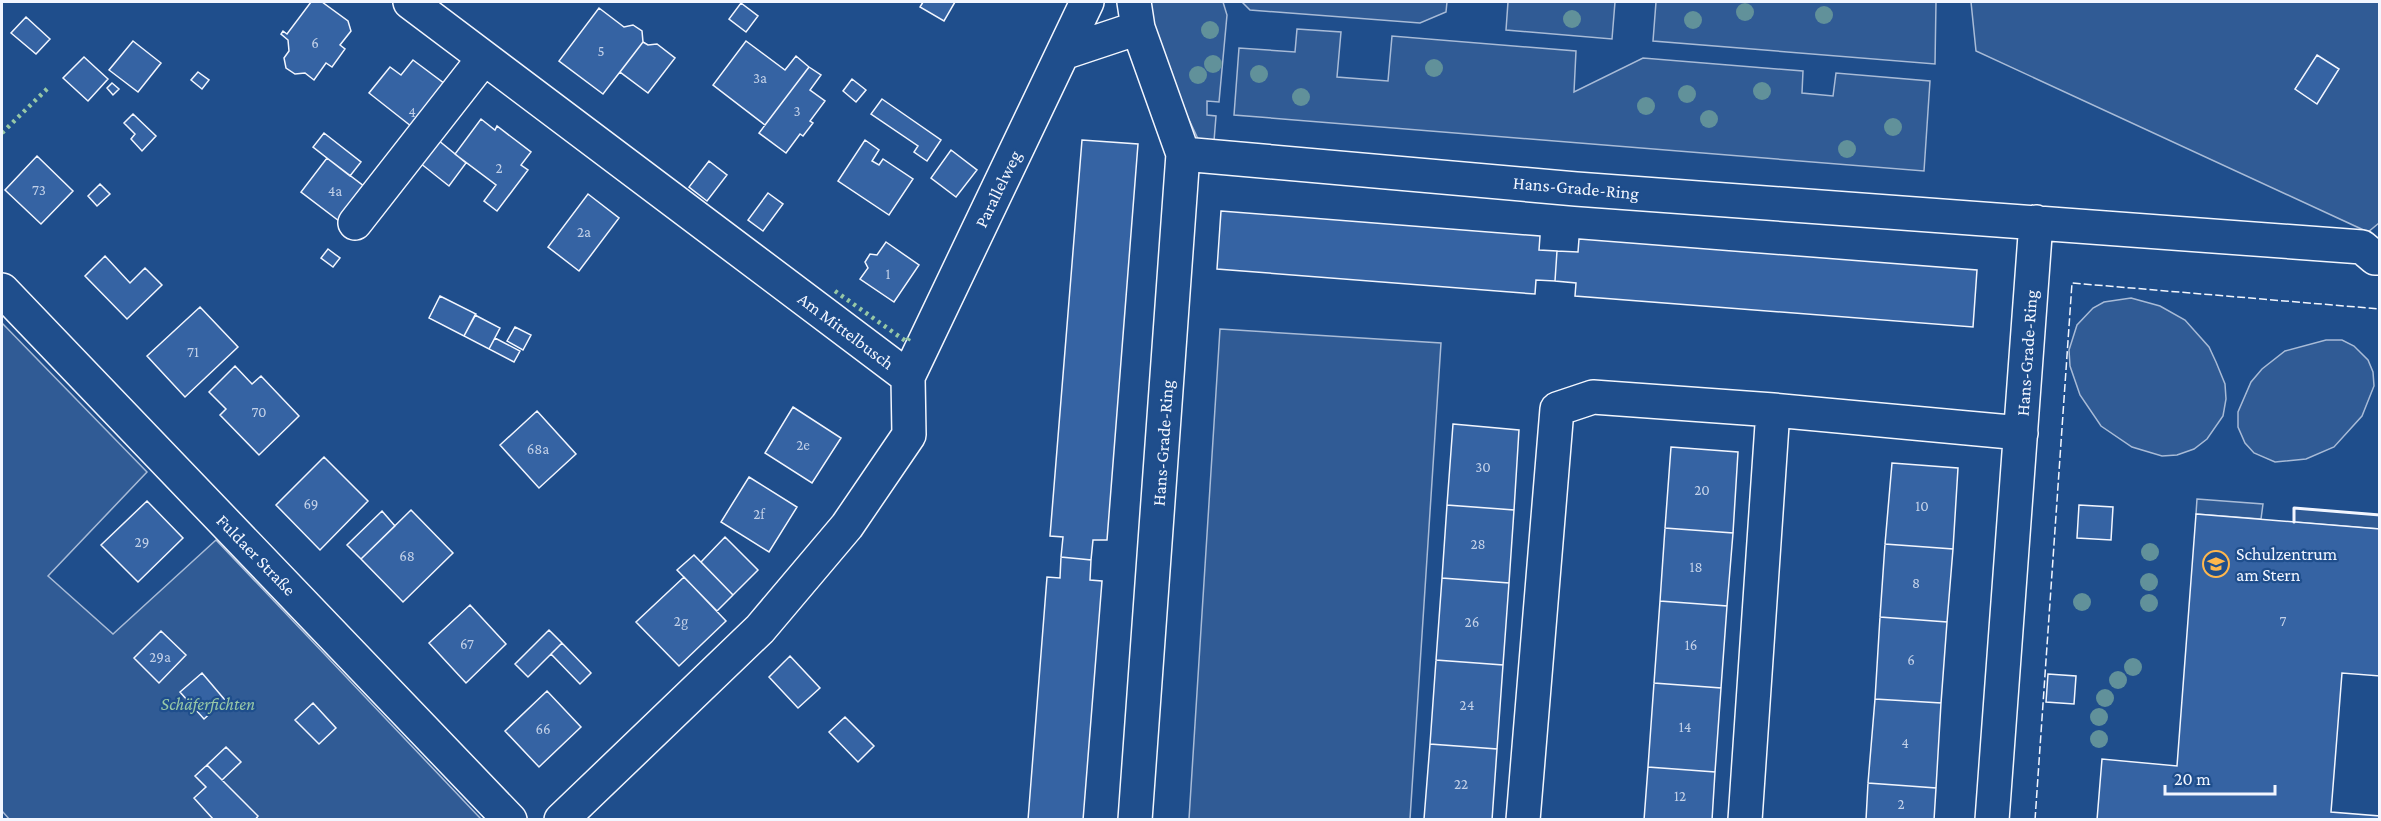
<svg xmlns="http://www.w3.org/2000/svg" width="2381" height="821" font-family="'Crimson Pro',serif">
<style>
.built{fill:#305b95;stroke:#a8bbd7;stroke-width:1.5}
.building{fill:#3563a3;stroke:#f2f6ff;stroke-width:1.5}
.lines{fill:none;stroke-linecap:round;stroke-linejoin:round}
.minor-casing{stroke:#f2f6ff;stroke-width:36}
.minor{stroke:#1f4e8c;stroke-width:33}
.hedge{stroke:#97c8a6;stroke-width:4.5;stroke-dasharray:3 4.5;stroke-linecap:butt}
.fence{stroke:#f2f6ff;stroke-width:1.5;stroke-dasharray:8 3;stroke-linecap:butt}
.wall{stroke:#f2f6ff;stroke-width:3}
.tree{fill:#61919a}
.labels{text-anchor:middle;stroke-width:4.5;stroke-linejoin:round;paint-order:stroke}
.number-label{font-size:15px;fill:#c3d1e8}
.street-label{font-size:18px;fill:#f2f6ff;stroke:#1f4e8c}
.poi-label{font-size:18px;fill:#f2f6ff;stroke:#1f4e8c;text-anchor:start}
.park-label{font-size:18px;font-style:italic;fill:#97c8a6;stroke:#1f4e8c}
</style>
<rect width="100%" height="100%" fill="#1f4e8c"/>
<path class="built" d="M1145,2H1223L1227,15L1219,102L1207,101V115L1216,116L1214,141H1199L1155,47Z
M1242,2H1447L1446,12L1420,23L1250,10Z
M1508,2H1615L1612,39L1506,30Z
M1656,2H1936L1935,64L1653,41Z
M1971,2H2379V223L2368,232L1976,51Z
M1297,29L1341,32L1337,77L1388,81L1392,36L1576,51L1574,92L1643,58L1803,71L1802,93L1833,96L1836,73L1930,81L1924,171L1234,115L1239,48L1295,52Z
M2131,298L2160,306L2185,320L2209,347L2216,362L2225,384L2226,399L2223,416L2207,439L2194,449L2177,455L2162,456L2132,447L2101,426L2080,395L2070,366L2069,350L2077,325L2093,308L2104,302Z
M2,323L147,472L48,576L113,634L216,540L481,819L10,820L2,811Z
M1220,329L1441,343L1410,819H1189Z
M2326,340H2342L2354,346L2368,360L2373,372L2374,386L2362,416L2334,447L2306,459L2275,462L2254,453L2245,443L2238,427V412L2251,382L2262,369L2285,351Z
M2197,499L2263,504L2261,519L2196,514Z
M2294,508L2379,515V529L2294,522Z"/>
<path class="building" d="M311,2H322L348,21L351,31L340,45L345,49L332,67L326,63L314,80L305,73L295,74L286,68L284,58L289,51L288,40L281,34L283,31L287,34Z
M923,2H955L944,21L920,7Z
M741,3L758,16L746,32L729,19Z
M599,8L624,27L633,25L642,31L643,42L603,94L559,61Z
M26,17L50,39L36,54L11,33Z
M133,41L161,63L138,92L109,70Z
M746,41L785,70L796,56L809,67L765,125L713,85Z
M643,42L648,45L657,44L675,58L648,93L620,72Z
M2317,55L2339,69L2317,104L2295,89Z
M84,57L108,79L88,101L63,78Z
M413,60L449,87L416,130L369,93L390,67L401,75Z
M809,67L821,75L810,90L825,101L810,121L813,123L803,136L800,134L786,153L759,133Z
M198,72L209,80L202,89L191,80Z
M852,79L866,90L856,102L843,91Z
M112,83L119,89L113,95L107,88Z
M882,99L941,140L927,161L914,152L918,146L871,114Z
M133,114L156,136L142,151L131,139L135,134L124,123Z
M481,119L495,130L497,126L531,152L521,165L528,170L497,211L484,201L496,185L455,154Z
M324,133L361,162L350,176L313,147Z
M438,140L466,163L449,186L420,163Z
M865,140L879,150L872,161L879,165L883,159L913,179L889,215L838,181Z
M1082,140L1138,144L1107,540H1093L1091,560L1061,557L1063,537L1050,536Z
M951,150L977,170L956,197L931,178Z
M37,156L73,191L41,224L5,190Z
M327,158L369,190L343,224L301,192Z
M709,161L727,175L707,201L689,187Z
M100,184L110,194L97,206L88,196Z
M768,193L783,204L763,231L748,220Z
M588,194L619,218L579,271L548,247Z
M1221,211L1540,236L1539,250L1557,251L1555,281L1536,280L1535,294L1217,269Z
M1579,239L1977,270L1973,327L1575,296L1576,283L1555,281L1557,251L1578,252Z
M886,242L919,265L894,302L860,279L868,268L865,262L870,254L877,255Z
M328,249L340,258L333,267L321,258Z
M105,256L130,283L145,268L162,285L127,319L85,276Z
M440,296L476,314L464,336L429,318Z
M200,307L238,347L185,397L147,356Z
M475,315L500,328L489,349L464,336Z
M515,327L531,335L523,350L507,341Z
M495,338L520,351L514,362L489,349Z
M235,366L252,384L261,376L299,416L259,455L220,415L226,409L209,392Z
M793,407L841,438L812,483L765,453Z
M537,411L576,454L539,488L500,445Z
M1453,424L1519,430L1514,510L1447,505Z
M1671,447L1738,452L1733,533L1665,528Z
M324,457L368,501L320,550L276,505Z
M1892,463L1958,468L1953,549L1885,544Z
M749,477L797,507L769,552L721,522Z
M147,501L183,538L138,582L101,545Z
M1447,505L1514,510L1509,583L1442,578Z
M2079,505L2113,507L2111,540L2077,538Z
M411,510L453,553L403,602L361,559Z
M382,511L395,526L361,559L347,545Z
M2196,514L2380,529V676L2342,673L2331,812L2380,816V820H2097L2102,759L2177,766Z
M1665,528L1733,533L1727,606L1660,601Z
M725,537L758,570L733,595L701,562Z
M1885,544L1953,549L1947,622L1880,617Z
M694,555L733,595L717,611L677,570Z
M1061,557L1091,560L1090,580L1102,581L1083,820H1028L1047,577L1060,578Z
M684,577L726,621L679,666L636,622Z
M1442,578L1509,583L1503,665L1436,660Z
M1660,601L1727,606L1721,688L1654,683Z
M470,605L506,644L466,683L429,643Z
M1880,617L1947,622L1941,703L1875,699Z
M549,630L562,643L528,677L515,664Z
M161,631L186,655L159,683L134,658Z
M562,643L591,673L580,684L551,654Z
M790,656L820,688L798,708L769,677Z
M1436,660L1503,665L1497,749L1430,744Z
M202,673L225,700L204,719L180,692Z
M2048,674L2076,676L2074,704L2046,702Z
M1654,683L1721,688L1715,772L1648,767Z
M547,691L581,727L539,767L505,731Z
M1875,699L1941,703L1936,788L1868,783Z
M313,703L336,728L319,744L295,720Z
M845,717L874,746L858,762L829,732Z
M1430,744L1497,749L1492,820L1424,819Z
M226,747L241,762L222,780L207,765Z
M207,765L258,816L255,820H214L194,798L206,787L195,776Z
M1648,767L1715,772L1712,820H1644Z
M1868,783L1936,788L1934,820H1866Z"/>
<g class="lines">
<defs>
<path id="minor" d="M410,2L908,377L909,435L847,526L760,629L561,820
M1134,2L1138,28L1183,154L1135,820
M1063,53L1138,28
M1183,154L1576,189L2362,247L2375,258H2380
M355,223L484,58
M2,290L510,820
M908,377L1087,2
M1523,820L1557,409L1593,397L1773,410L2021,433
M1745,820L1773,410
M1992,820L2036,222"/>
</defs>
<use href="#minor" class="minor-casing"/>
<use href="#minor" class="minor"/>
<path class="hedge" d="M2,133L50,86
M835,291L907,342L909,338"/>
<path class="fence" d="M2035,820L2072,283L2380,309"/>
<path class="wall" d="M2294,522V508L2380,515"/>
</g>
<g class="tree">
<circle cx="1745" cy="12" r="9"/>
<circle cx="1824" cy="15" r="9"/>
<circle cx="1572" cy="19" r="9"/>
<circle cx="1693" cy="20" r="9"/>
<circle cx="1210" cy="30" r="9"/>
<circle cx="1213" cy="64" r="9"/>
<circle cx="1434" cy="68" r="9"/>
<circle cx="1259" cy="74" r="9"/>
<circle cx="1198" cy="75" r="9"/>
<circle cx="1762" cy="91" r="9"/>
<circle cx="1687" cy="94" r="9"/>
<circle cx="1301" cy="97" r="9"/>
<circle cx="1646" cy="106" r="9"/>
<circle cx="1709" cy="119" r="9"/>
<circle cx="1893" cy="127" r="9"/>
<circle cx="1847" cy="149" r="9"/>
<circle cx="2150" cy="552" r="9"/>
<circle cx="2149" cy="582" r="9"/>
<circle cx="2082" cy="602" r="9"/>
<circle cx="2149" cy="603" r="9"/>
<circle cx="2133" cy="667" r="9"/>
<circle cx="2118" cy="680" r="9"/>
<circle cx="2105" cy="698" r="9"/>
<circle cx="2099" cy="717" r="9"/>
<circle cx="2099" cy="739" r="9"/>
</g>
<defs>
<symbol id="school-ring" viewBox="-11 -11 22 22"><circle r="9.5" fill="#1f4e8c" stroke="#ffb74d" stroke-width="1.5"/><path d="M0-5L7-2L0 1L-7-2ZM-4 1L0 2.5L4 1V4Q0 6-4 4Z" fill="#ffb74d"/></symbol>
</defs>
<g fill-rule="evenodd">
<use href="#school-ring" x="2201" y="549" width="30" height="30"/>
</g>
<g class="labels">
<g class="number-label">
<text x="315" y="48">6</text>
<text x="601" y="56">5</text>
<text x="760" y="83">3a</text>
<text x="797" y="116">3</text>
<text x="412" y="117">4</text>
<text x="499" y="173">2</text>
<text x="39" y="195">73</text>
<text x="335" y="196">4a</text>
<text x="584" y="237">2a</text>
<text x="888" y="279">1</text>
<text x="193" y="357">71</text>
<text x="259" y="417">70</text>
<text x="803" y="450">2e</text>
<text x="538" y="454">68a</text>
<text x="1483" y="472">30</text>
<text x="1702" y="495">20</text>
<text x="311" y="509">69</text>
<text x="1922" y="511">10</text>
<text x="759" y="519">2f</text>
<text x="142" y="547">29</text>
<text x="1478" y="549">28</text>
<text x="407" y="561">68</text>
<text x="1696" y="572">18</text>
<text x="1916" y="588">8</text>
<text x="681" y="626">2g</text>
<text x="2283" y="626">7</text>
<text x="1472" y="627">26</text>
<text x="467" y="649">67</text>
<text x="1691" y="650">16</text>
<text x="160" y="662">29a</text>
<text x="1911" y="665">6</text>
<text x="1467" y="710">24</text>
<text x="1685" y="732">14</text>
<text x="543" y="734">66</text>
<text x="1905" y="748">4</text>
<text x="1461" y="789">22</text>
<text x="1680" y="801">12</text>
<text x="1901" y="809">2</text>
</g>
<g class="street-label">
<text transform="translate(1576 188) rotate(5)" y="6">Hans-Grade-Ring</text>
<text transform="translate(998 189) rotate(-64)" y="6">Parallelweg</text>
<text transform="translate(846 331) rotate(37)" y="6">Am Mittelbusch</text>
<text transform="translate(2027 353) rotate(-86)" y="6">Hans-Grade-Ring</text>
<text transform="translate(1163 443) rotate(-86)" y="6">Hans-Grade-Ring</text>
<text transform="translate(256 555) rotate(46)" y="6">Fuldaer Straße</text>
</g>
<g class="poi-label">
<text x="2236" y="560">Schulzentrum<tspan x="2236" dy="21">am Stern</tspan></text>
</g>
<g class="park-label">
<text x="208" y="710">Schäferfichten</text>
</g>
</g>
<rect width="2381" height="821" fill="none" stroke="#f2f6ff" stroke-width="6"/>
<path d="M2165 785v9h110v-9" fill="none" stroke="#f2f6ff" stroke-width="3"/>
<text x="2174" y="785" font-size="18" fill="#f2f6ff" stroke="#1f4e8c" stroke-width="4.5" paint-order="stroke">20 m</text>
</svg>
